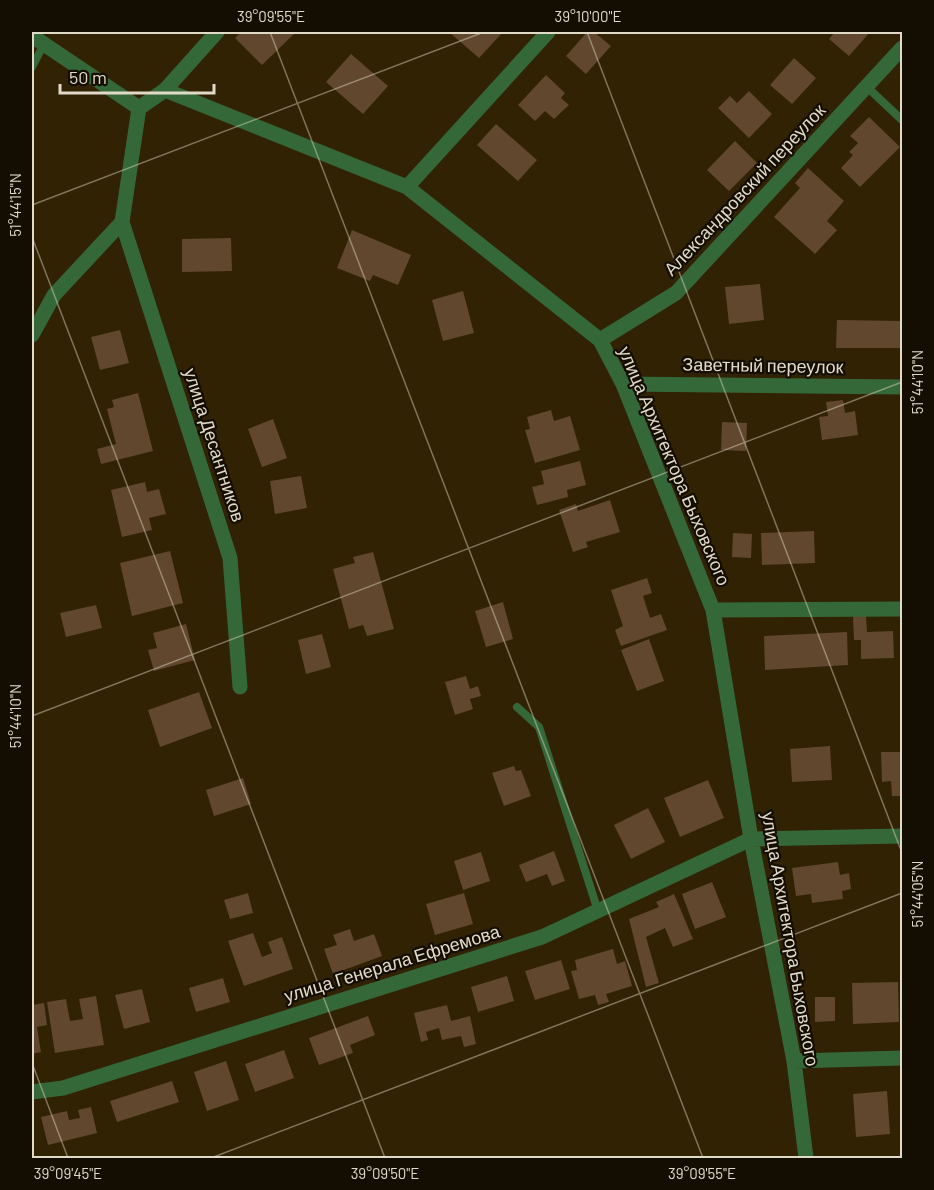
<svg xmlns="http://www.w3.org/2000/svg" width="934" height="1190" font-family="Barlow,sans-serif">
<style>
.building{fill:#60472e}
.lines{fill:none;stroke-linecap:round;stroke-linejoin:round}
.service{stroke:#356839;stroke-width:8}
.minor{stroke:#356839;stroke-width:15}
.ticks{fill:none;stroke:#e2dac8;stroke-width:1.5;stroke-opacity:0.45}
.labels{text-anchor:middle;stroke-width:4.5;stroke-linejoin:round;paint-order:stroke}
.street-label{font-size:18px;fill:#e2dac8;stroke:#130d02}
.neatline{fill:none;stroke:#e2dac8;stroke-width:2}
.ticks-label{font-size:15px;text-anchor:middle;fill:#e2dac8}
</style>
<rect width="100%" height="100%" fill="#302202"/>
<path class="building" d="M241,32H296L262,65L235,38Z
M449,32H503L479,58Z
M587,32H594L611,46L586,74L566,56Z
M835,32H870L849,56L829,39Z
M351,54L388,86L363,114L326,82Z
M794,58L816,78L792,104L770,85Z
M546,75L565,93L561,98L569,105L554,119L545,111L535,121L518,105Z
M749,91L772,114L749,138L718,108L730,96L737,103Z
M869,117L900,147L860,187L841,168L853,155L849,152L858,143L850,136Z
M496,124L537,160L518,181L477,145Z
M735,141L757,163L729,191L707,170Z
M808,168L844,201L827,221L837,230L815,254L774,217L800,188L795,183Z
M352,230L411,255L398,285L373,275L370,281L337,268Z
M231,238L232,271L182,272V239Z
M760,284L764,320L729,324L725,287Z
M463,291L474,333L443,341L432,300Z
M837,320L902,321V348H836Z
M120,330L129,363L100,370L91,337Z
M138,393L153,451L101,464L97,449L116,444L107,409L114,407L112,400Z
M843,400L845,413L855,411L858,435L822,440L819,417L828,416L826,402Z
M551,410L554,421L570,416L580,450L535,463L525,430L530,429L527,417Z
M273,419L287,458L262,467L248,429Z
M722,422L747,423L746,451L721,450Z
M580,461L586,485L567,490L568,497L537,505L532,487L544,484L541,471Z
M301,476L307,508L275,514L270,481Z
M145,482L147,492L159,489L166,514L149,518L152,530L122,537L111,490Z
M610,500L620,532L586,542L588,547L573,552L559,510L576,504L578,511Z
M814,531L815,563L762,565L761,533Z
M733,533L752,534L751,558L732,557Z
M170,551L183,603L132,616L120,563Z
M373,552L394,629L367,636L363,625L349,629L333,569L355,563L353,557Z
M647,578L652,593L643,596L650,618L661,614L667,630L621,646L615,630L623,626L611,590Z
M503,602L513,639L486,647L475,611Z
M96,605L102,628L66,637L60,613Z
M853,616H866L867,632L893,631L894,658L861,659V640H854Z
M186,624L195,660L154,671L148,650L157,648L153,633Z
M847,632L848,665L765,670L764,636Z
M322,634L331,667L306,674L298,640Z
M649,639L664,681L637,691L621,650Z
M466,676L470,689L478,686L481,696L470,699L473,709L455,715L445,682Z
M199,692L212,728L160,747L148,710Z
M830,746L832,780L792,782L790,749Z
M881,752H902V796H892L891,781L882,782Z
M514,766L516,771L521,770L531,796L504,806L492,773Z
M243,778L251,804L214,816L206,790Z
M708,780L724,818L680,837L664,798Z
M648,808L665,842L631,859L614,825Z
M554,851L565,881L552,886L547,874L526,882L519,865Z
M481,852L490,881L463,890L454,861Z
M838,862L840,875L849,873L851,889L842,891L843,899L812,903L811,894L796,896L792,868Z
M712,882L726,917L695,929L682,894Z
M248,893L253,913L230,919L224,900Z
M464,893L473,924L435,935L426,904Z
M674,894L693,939L673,947L665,928L646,937L659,983L646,987L629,919L659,907L656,902Z
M350,929L354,941L374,934L382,956L333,974L324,949L337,945L333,935Z
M253,933L262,957L272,953L268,942L282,937L293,969L244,986L228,941Z
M613,949L617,964L625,961L632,986L606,994L609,1002L598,1005L595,995L579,999L571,971L577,970L575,960Z
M561,960L570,989L535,1000L525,971Z
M507,976L514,1001L478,1012L471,987Z
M223,978L230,1002L196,1012L189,988Z
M898,982L899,1022L853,1024L852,983Z
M142,989L150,1022L124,1029L115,995Z
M96,996L104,1045L55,1053L47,1002L66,999L70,1021L83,1019L79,999Z
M815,997H835V1021L815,1022Z
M44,1003L47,1025L37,1027L41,1052L32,1054V1005Z
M447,1005L451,1021L470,1016L476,1044L464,1047L461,1036L442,1040L439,1028L426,1032L428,1040L421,1042L414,1013Z
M368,1016L375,1035L350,1045L353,1053L319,1065L309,1038Z
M284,1050L294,1078L255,1092L245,1064Z
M226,1061L239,1100L207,1111L194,1072Z
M172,1081L179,1102L117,1122L110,1101Z
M887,1091L890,1134L856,1137L853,1094Z
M91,1107L97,1133L48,1145L41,1117L67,1111L69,1120L80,1118L78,1110Z"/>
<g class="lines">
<path class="service" d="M32,67L44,44
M867,87L902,120
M517,707L539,727L598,911"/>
<path class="minor" d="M32,36L139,108
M165,90L217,32
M139,108L165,90L407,187L600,340L623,384L713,610L751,839L794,1061L806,1158
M407,187L548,32
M122,222L230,558L240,687
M32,335L54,295L122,222L139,108
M600,340L676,293L902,48
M623,384L902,387
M713,610L902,609
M794,1061L902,1058
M32,1092L63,1088L542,937L751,839L902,836"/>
</g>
<path class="ticks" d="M270,32L703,1158M587,32L902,853M32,205L484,32M32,237L385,1158M32,716L902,382M32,1063L68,1158M211,1158L902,893"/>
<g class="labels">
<g class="street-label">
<text transform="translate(745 190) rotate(-47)" y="6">Александровский переулок</text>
<text transform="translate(763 366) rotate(1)" y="6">Заветный переулок</text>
<text transform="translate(214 445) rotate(72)" y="6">улица Десантников</text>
<text transform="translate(674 466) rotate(67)" y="6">улица Архитектора Быховского</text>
<text transform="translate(790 939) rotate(80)" y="6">улица Архитектора Быховского</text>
<text transform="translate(392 964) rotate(-17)" y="6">улица Генерала Ефремова</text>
</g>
</g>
<rect width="934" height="1190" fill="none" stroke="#130d02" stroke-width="66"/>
<path d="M60 84v9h154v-9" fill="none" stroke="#e2dac8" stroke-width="3"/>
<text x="69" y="84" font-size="18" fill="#e2dac8" stroke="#130d02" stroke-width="4.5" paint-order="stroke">50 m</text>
<rect x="33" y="33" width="868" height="1124" class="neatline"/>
<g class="ticks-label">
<text x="271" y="22">39°09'55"E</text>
<text x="588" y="22">39°10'00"E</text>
<text transform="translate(16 205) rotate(-90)" y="5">51°44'15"N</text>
<text transform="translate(918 382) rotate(-90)" y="5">51°44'10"N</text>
<text transform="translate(16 716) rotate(-90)" y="5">51°44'10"N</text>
<text transform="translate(918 894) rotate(-90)" y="5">51°44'05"N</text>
<text x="68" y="1179">39°09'45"E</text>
<text x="385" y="1179">39°09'50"E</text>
<text x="702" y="1179">39°09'55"E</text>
</g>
</svg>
